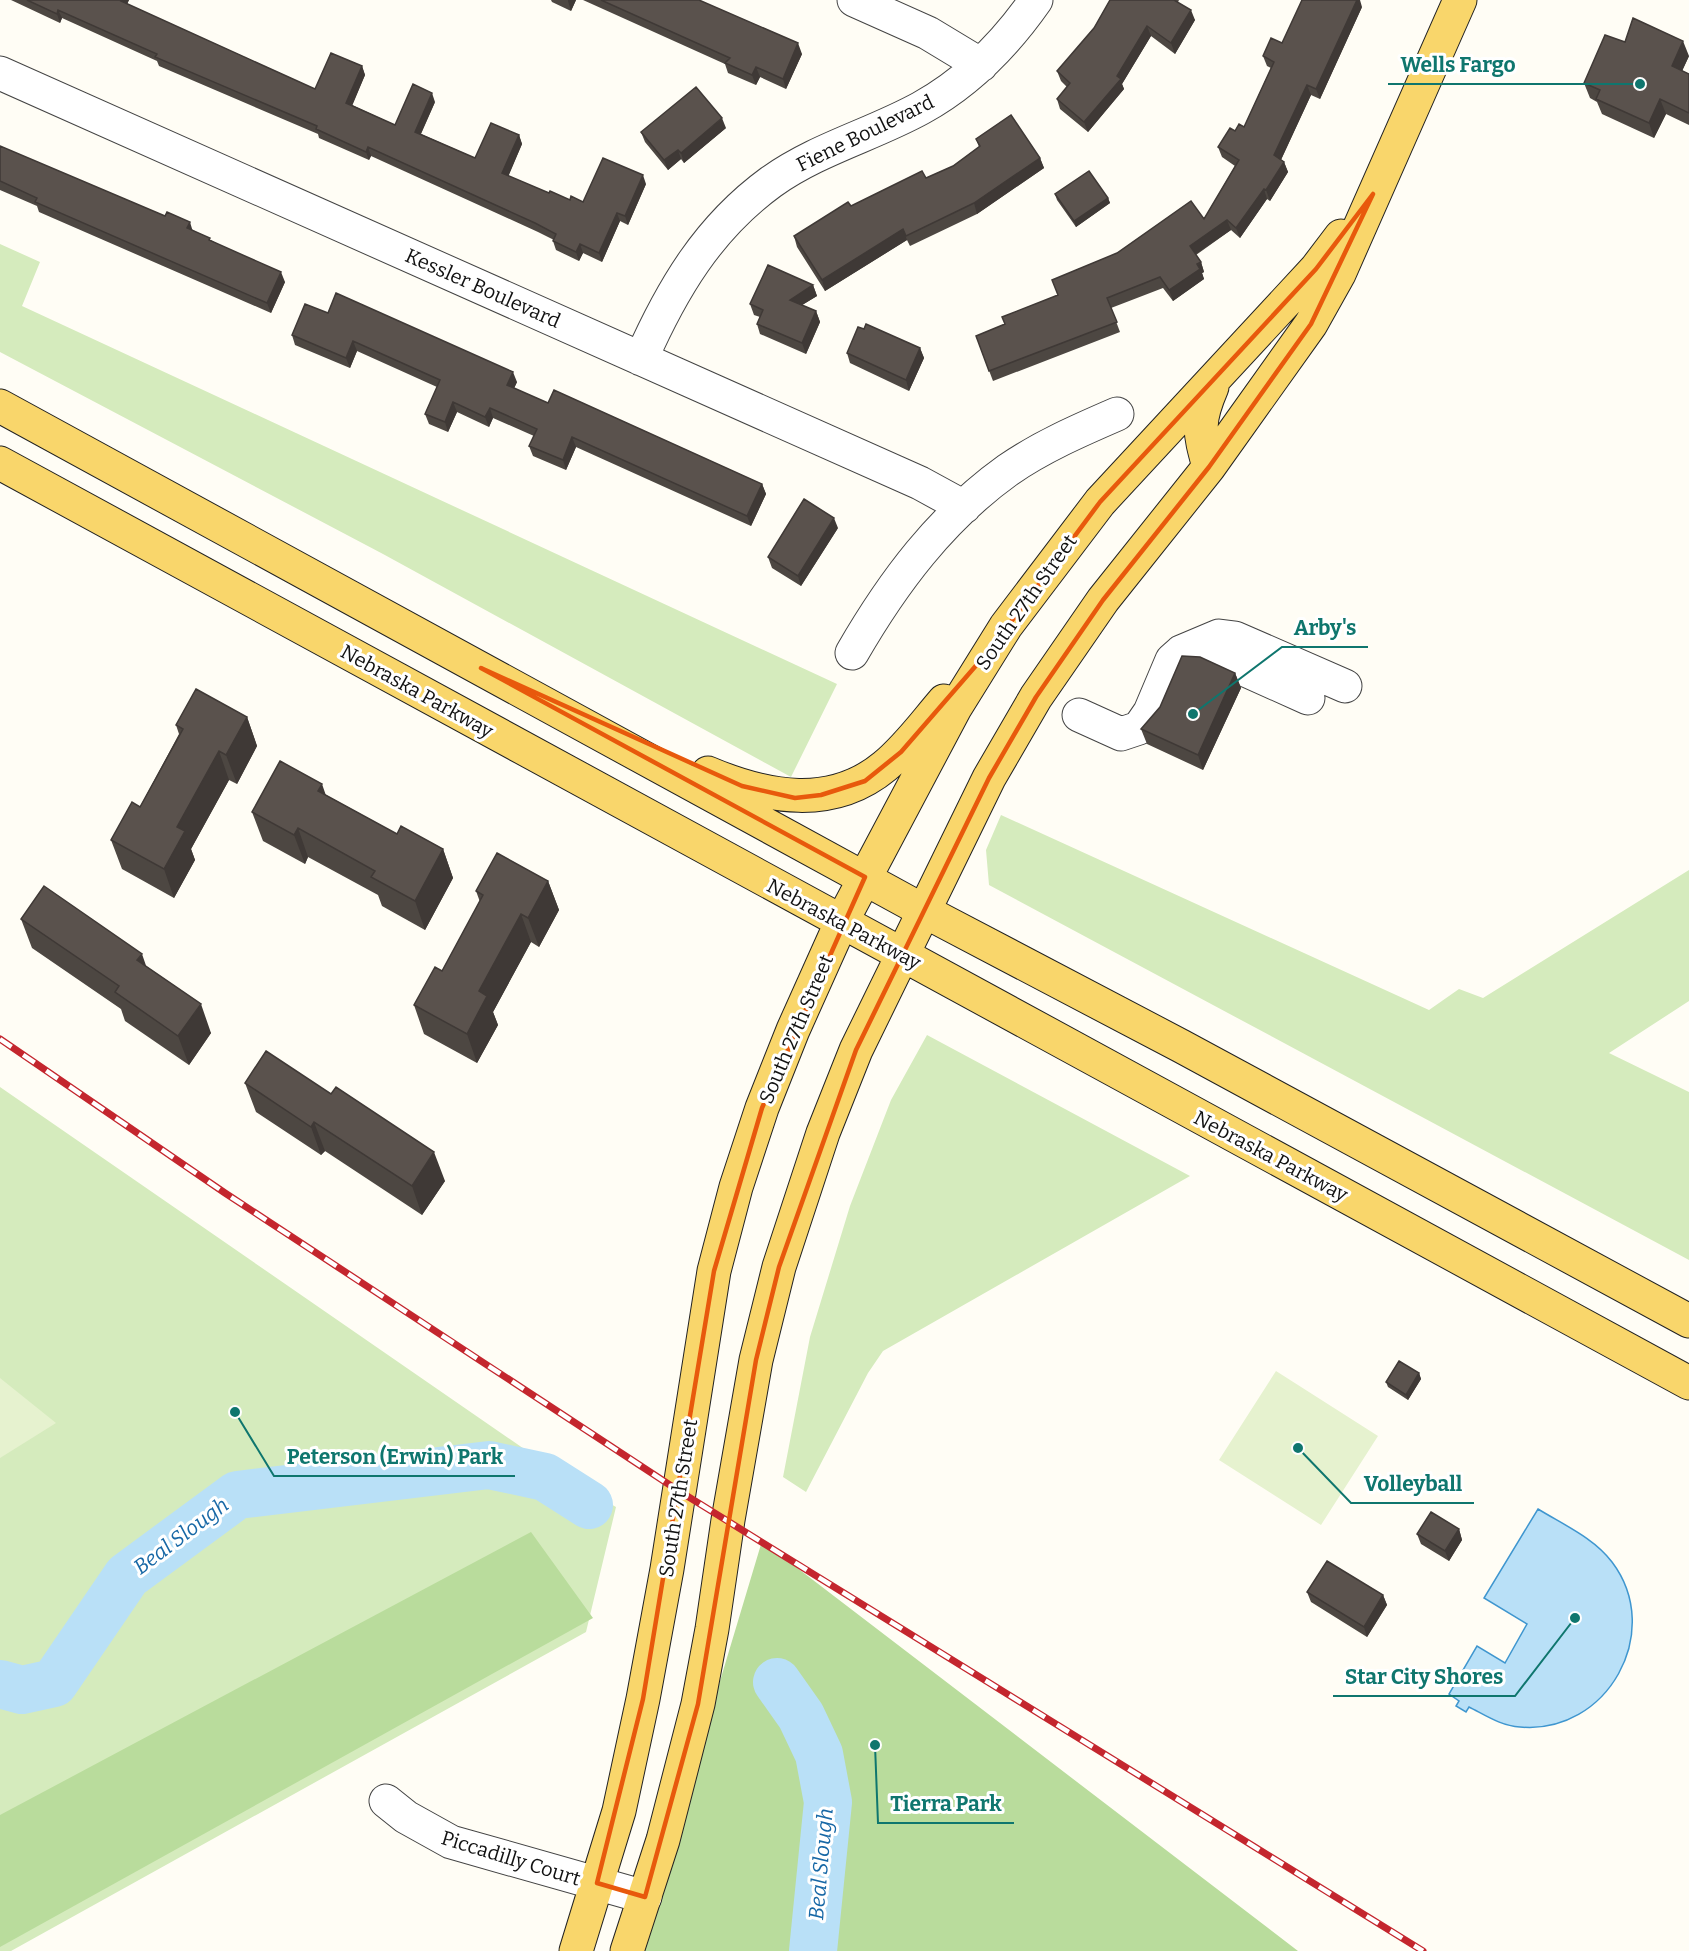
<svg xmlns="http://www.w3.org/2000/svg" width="1689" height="1951" font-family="Bitter,serif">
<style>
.green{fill:#d5ebbd}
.forest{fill:#b9dc9c}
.pitch{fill:#e6f2cf}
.water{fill:#b9e0f7;stroke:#3f96cf;stroke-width:1.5}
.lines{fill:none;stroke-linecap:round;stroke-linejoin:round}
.river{stroke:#b9e0f7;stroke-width:48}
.minor-casing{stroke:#444;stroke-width:35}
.major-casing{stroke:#222;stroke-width:35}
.minor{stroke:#fff;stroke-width:33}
.major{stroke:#f9d66b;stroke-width:33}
.rail-casing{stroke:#c4262e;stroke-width:7}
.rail{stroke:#fff;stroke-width:4.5;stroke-dasharray:14;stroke-linecap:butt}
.wall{fill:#4d4742}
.shaded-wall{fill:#3f3936}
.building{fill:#5a524d;stroke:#3f3936;stroke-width:1.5}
.marked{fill:none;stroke:#e8590c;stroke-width:4.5;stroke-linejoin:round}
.labels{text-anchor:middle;stroke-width:6;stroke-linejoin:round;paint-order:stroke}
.street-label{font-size:20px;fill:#111;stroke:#fff}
.water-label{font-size:21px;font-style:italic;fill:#1768a6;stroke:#fff}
.leader{fill:none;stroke:#0f766e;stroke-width:2}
.callout-dot{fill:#0f766e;stroke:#fff;stroke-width:2}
.callout-label{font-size:21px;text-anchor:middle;font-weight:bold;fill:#0f766e;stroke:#fff;stroke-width:6;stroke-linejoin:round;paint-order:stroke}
</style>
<rect width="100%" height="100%" fill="#fffdf5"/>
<path class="green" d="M0,244L40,262L22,306L837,684L791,777L383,554L0,352Z
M1001,815L1429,1010L1459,989L1483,998L1689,870V1001L1609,1053L1689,1092V1260L989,885L986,850Z
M927,1035L1190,1176L883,1351L868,1373L806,1492L783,1477L810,1337L850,1206L891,1100Z
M0,1087L569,1480L616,1507L586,1632L11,1951H0Z"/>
<path class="forest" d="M531,1532L593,1618L0,1947V1815Z
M762,1541L1298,1951H639Z"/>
<path class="pitch" d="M1276,1371L1378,1436L1321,1525L1219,1460Z
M0,1378L56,1423L0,1458Z"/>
<path class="water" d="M1538,1509C1564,1525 1594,1538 1612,1562C1665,1632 1607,1735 1520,1727C1501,1726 1485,1715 1469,1707L1466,1712L1456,1706L1459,1701L1449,1694L1477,1646L1505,1663L1527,1624L1484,1598Z"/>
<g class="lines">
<path class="river" d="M777,1682L801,1716L819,1754L828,1802L813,1951
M0,1684L22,1690L54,1683L127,1576L237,1495L489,1465L545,1477L589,1505"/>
<defs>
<path id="minor" d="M854,0L928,33L981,65
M0,73L920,483L964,507
M641,359C672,289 708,228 771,182C817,149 872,135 921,108C968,82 1006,43 1036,0
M1181,652L1210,654L1308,698
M852,653C893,582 941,518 1008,470C1041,447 1080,430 1117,414
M1079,715L1121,734L1139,728L1150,712L1172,660L1181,652L1219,636L1235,638L1345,686
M386,1801L406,1817L451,1842L645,1897"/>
<path id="major" d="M0,406L924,911L1181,1046L1689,1321
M0,463L1689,1383
M1209,467C1199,431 1197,422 1212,387
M708,773C767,798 832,810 885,766C908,747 925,723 944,701
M576,1951L619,1811L643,1699L667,1569L714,1271L736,1187L762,1108L793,1030L841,923L955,708L1006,626L1100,502L1316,269L1341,236
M627,1951L663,1840L698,1704L712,1629L728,1520L756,1360L779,1267L823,1133L856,1050L989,778L1036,697L1103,600L1209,467L1311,324L1339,274L1460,0"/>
</defs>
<use href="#minor" class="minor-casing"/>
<use href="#major" class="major-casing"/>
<use href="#minor" class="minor"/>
<use href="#major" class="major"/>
<defs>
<path id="rail" d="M0,1039L225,1193L679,1491L1423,1951"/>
</defs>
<use href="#rail" class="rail-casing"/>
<use href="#rail" class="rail"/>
</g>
<path class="wall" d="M11,0H129L127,4L315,89L362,66L365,75L352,105L395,125L435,102L421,134L475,158L519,135L522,144L508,176L549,193L570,200L583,202L646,184L628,225L620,221L602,262L583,253L579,261L556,250L553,241L554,240L538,232L371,156L369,160L319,138L318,134L159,66L157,61L62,18L60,23Z
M551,0H576L571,11L552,2Z
M583,0H699L802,54L786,89L760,77L756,85L728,73L725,64Z
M1110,0H1179L1178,2L1195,20L1175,54L1151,36L1122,84L1124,89L1088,132L1060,109L1057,99L1067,87L1061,81L1057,71L1094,28Z
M1362,7L1320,99L1311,95L1281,160L1284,162L1288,172L1270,201L1267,199L1240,238L1231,230L1196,255L1201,262L1204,272L1202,273L1204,279L1173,301L1163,288L1111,308L1120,332L993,381L976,336L1005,324L1058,295L1204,219L1235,166L1222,157L1218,147L1235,131L1244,127L1271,68L1267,66L1263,56L1282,43Z
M1625,42L1689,56L1682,71L1689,74V125L1666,114L1654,138L1602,114L1597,102L1590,98L1584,83Z
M726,128L684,163L681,159L668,170L645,142L641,132Z
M976,139L1040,158L1044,168L977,214L910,246L907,240L825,291L797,247L794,236L851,206L926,178L953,166L979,147Z
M0,146L193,230L285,282L271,313L39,212L37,206L0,190Z
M1055,194L1108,198L1110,203L1076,227L1057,200Z
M813,285L817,296L802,305L816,311L820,322L806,354L760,334L757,324L760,317L754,315L750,304Z
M328,313L517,382L514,388L548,403L762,484L766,494L751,526L576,447L566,470L533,456L529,446L534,436L493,418L489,427L457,412L448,432L429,424L425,414L437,387L357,351L350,368L295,345L292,335Z
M864,329L920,348L924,358L909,391L850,363L847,353Z
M838,528L801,586L772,568L768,557Z
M1235,673L1241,688L1203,770L1147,744L1141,729Z
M247,717L257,746L237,784L229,780L191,849L195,860L174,898L122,869L111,840L140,807L179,734L176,725Z
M326,795L397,834L443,849L453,878L425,930L382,906L378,895L308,857L305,864L263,841L252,812Z
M548,881L559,910L539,947L531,942L493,1012L498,1025L477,1063L424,1034L414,1005L442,971L480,902L476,891Z
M21,919L147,967L211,1033L189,1065L125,1021L121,1009L32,948Z
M245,1083L445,1181L422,1215L325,1151L321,1155L256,1112Z
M1419,1373L1421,1379L1408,1400L1388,1387L1386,1382Z
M1459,1529L1462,1540L1449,1561L1421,1544L1417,1534Z
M1307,1592L1383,1595L1387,1605L1367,1637L1311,1602Z"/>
<path class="shaded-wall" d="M122,0H129L124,10L121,1Z
M568,0H576L571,11L568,1Z
M1354,0H1360L1362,7L1320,99L1316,89Z
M58,10L62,18L60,23L57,14Z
M1191,10L1195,20L1175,54L1171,43Z
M1147,26L1151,36L1122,84L1124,89L1088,132L1084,122L1117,76Z
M1683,41L1689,56L1677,82L1672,66Z
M798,43L802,54L786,89L783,79Z
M362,66L365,75L350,111L346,103Z
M756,67L760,77L756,85L752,75Z
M1307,85L1311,95L1278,166L1274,155Z
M432,93L435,102L418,140L415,132Z
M1660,99L1666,114L1654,138L1649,123Z
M722,118L726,128L684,163L681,153Z
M519,135L522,144L506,182L502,173Z
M368,147L371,156L369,160L366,152Z
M678,150L681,159L668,170L664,160Z
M1040,158L1044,168L977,214L974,203Z
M1284,162L1288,172L1270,201L1266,190Z
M643,175L646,184L628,225L625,216Z
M1264,189L1267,199L1240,238L1236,228Z
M1108,198L1110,203L1076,227L1074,221Z
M617,213L620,221L602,262L599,253Z
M1227,220L1231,230L1193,256L1190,246Z
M190,222L193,232L187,228Z
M903,229L907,240L825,291L822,280Z
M580,244L583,253L579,261L576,252Z
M1201,262L1204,272L1202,273L1204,279L1173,301L1169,290Z
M281,272L285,282L271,313L267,303Z
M813,285L817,296L794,310L790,300Z
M816,311L820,322L806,354L802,343Z
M353,341L357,351L350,368L346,358Z
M920,348L924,358L909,391L906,380Z
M513,372L517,382L511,395L507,385Z
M453,402L457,412L448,432L445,422Z
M490,408L493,418L489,427L485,417Z
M572,437L576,447L566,470L563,460Z
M762,484L766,494L751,526L747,516Z
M834,518L838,528L801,586L798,576Z
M1235,673L1241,688L1203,770L1198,755Z
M247,717L257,746L237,784L226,755Z
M219,751L229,780L191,849L195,860L174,898L164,869L177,827Z
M322,784L332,813L318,791Z
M298,828L308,857L305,864L294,835Z
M443,849L453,878L425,930L415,901Z
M548,881L559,910L539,947L528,918Z
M521,914L531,942L493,1012L498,1025L477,1063L467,1034L479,991Z
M142,954L152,983L137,960Z
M201,1004L211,1033L189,1065L178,1036Z
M314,1122L325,1151L321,1155L311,1127Z
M434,1152L445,1181L422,1215L412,1186Z
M1419,1373L1421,1379L1408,1400L1406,1395Z
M1459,1529L1462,1540L1449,1561L1445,1551Z
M1383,1595L1387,1605L1367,1637L1364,1627Z"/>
<path class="building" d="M27,0H122L121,1L315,89L331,53L362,66L346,103L395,125L413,84L432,93L415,132L475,158L491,123L519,135L502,173L549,193L550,191L570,200L571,196L583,202L603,158L643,175L625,216L617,213L599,253L580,244L576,252L553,241L556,234L535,223L368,147L366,152L316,129L317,126L155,57L157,54L58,10L57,14Z
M601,0H699L798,43L783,79L756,67L752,75L725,63L730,58Z
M1110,0H1174L1191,10L1171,43L1147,26L1117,76L1121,79L1084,122L1057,99L1070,83L1057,71L1094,28Z
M1302,0H1357L1316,89L1307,85L1274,155L1284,162L1266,190L1264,189L1236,228L1227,220L1190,246L1201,262L1197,264L1200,269L1169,290L1160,277L1107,298L1117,322L989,371L976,336L1005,324L1002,317L1058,295L1052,280L1117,253L1191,201L1204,219L1239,160L1218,147L1230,128L1235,131L1239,124L1244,127L1274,62L1263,56L1271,38L1282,43Z
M1633,18L1683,41L1672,66L1689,74V113L1660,99L1649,123L1596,99L1600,90L1584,83L1605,35L1625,42Z
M696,87L722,118L681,153L678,150L664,160L641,132Z
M1011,115L1040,158L974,203L906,236L903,229L822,280L794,236L848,202L851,206L922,171L926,178L953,166L980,146L976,139Z
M0,146L165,216L167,212L190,222L187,228L210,238L209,240L281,272L267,303L35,202L37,198L0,181Z
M1089,171L1108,198L1074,221L1055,194Z
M768,265L813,285L790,300L816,311L802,343L757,324L763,310L750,304Z
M336,293L513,372L507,385L548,403L554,390L762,484L747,516L572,437L563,460L529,446L537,429L490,408L485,417L453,402L445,422L425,414L440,380L353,341L346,358L292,335L305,304L328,313Z
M866,324L920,348L906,380L847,353L858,327L864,329Z
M804,499L834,518L798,576L768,557Z
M1182,656L1200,657L1235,673L1198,755L1141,729L1160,707Z
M196,689L247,717L226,755L219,751L177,827L185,831L164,869L111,840L132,802L140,807L183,729L176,725Z
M280,761L322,784L318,791L397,834L401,826L443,849L415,901L371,877L375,871L298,828L294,835L252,812Z
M497,853L548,881L528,918L521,914L479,991L487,996L467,1034L414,1005L435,967L442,971L483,895L476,891Z
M44,886L142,954L137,960L201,1004L178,1036L115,992L119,986L21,919Z
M266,1051L331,1094L336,1087L434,1152L412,1186L314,1122L311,1127L245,1083Z
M1399,1361L1419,1373L1406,1395L1386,1382Z
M1431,1512L1459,1529L1445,1551L1417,1534Z
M1327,1561L1383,1595L1364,1627L1307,1592Z"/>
<path class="marked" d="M1373,194L1311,324L1209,467L1103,600L1036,697L989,778L856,1050L779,1267L756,1360L698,1704L645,1897L597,1883L643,1699L714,1271L762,1108L865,877L481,668L742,786L795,798L821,795L865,781L901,752L993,646L1100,502L1316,269Z"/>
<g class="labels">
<g class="street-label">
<text transform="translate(865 133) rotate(-26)" y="7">Fiene Boulevard</text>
<text transform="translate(483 288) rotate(24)" y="7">Kessler Boulevard</text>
<text transform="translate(1026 602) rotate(-55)" y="7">South 27th Street</text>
<text transform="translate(417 691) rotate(29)" y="7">Nebraska Parkway</text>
<text transform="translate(844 924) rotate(28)" y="7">Nebraska Parkway</text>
<text transform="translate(796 1029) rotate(-67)" y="7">South 27th Street</text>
<text transform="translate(1271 1156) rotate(28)" y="7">Nebraska Parkway</text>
<text transform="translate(678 1498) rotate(-81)" y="7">South 27th Street</text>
<text transform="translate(511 1858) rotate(17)" y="7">Piccadilly Court</text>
</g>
<g class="water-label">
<text transform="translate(181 1536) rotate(-37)" y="7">Beal Slough</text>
<text transform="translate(821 1864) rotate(-85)" y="7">Beal Slough</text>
</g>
</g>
<path class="leader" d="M1640 84L1527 84H1388M1193 714L1282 647H1368M235 1412L274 1476H515M1298 1448L1351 1503H1474M1575 1618L1515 1696H1333M875 1745L878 1823H1014"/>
<g class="callout-dot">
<circle cx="1640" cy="84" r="6"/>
<circle cx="1193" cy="714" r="6"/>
<circle cx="235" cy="1412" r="6"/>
<circle cx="1298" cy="1448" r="6"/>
<circle cx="1575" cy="1618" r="6"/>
<circle cx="875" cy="1745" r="6"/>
</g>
<g class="callout-label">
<text x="1458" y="72">Wells Fargo</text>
<text x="1325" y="635">Arby's</text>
<text x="395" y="1464">Peterson (Erwin) Park</text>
<text x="1413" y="1491">Volleyball</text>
<text x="1424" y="1684">Star City Shores</text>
<text x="946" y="1811">Tierra Park</text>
</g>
</svg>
